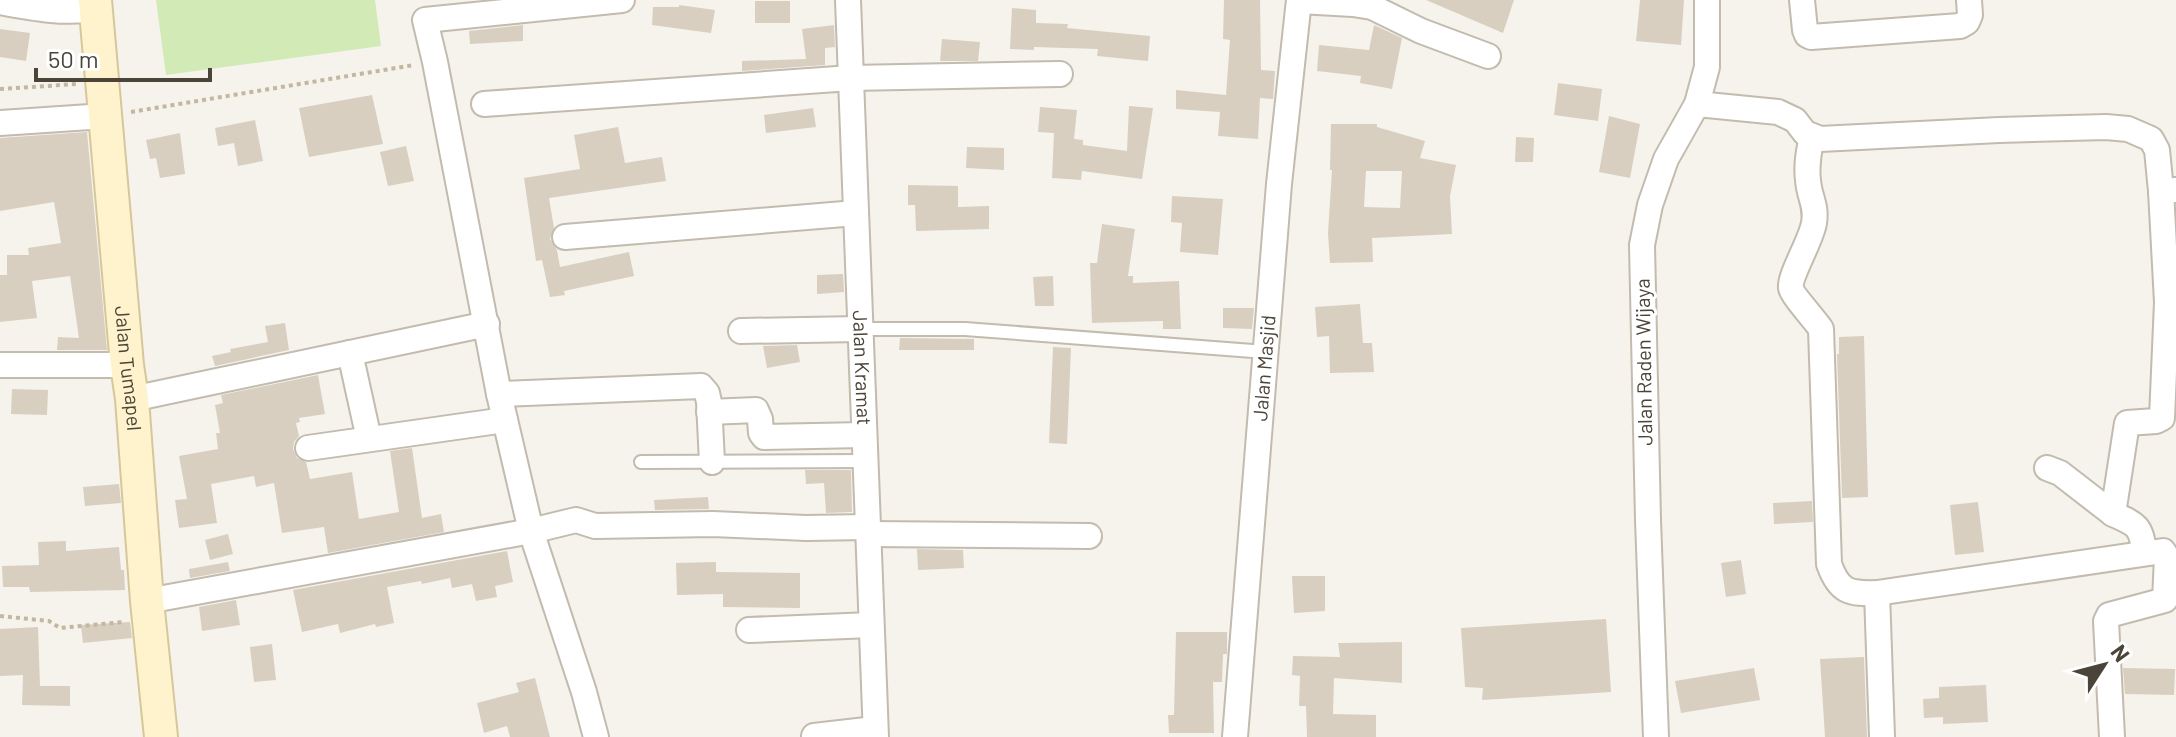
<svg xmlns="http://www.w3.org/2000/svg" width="2176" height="737" font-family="Barlow,sans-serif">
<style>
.green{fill:#d2eab5}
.building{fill:#d8cfc1;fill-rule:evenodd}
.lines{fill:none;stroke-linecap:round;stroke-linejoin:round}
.lane-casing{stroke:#c2bbae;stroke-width:16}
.street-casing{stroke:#c2bbae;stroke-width:28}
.secondary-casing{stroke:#d6c79b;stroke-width:36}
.path{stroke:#c4b79f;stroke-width:4;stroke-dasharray:4 4;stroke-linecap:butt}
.lane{stroke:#fff;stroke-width:12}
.street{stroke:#fff;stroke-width:24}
.secondary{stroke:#fff3cd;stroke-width:32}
.labels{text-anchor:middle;stroke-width:6;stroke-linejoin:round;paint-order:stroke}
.street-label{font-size:20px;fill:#4b4439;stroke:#fff}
</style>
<rect width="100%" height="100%" fill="#f6f3ec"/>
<path class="green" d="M156,0H375L381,46L166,75Z"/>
<path class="building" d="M1224,0H1260L1261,70L1275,71L1273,99L1260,98L1258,139L1218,136L1220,112L1176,109V90L1226,95L1230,40L1223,39Z
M1426,0H1514L1503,33Z
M1640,0H1684L1681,45L1636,41Z
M755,1H790V23H755Z
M679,5L715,10L711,33L652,25L653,7H679Z
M1012,8L1036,10V23L1068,24L1067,28L1150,36L1148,61L1097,56L1098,49L1034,47V50L1010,49Z
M523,25V41L470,44L469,31Z
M834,25L835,47L825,48V65L742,71V61L806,59L802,29Z
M1374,25L1402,38L1392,89L1360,83L1361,76L1317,71L1319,45L1369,50Z
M0,29L30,33L26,61L0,57Z
M942,39L980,42L978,61H940Z
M1558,83L1602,89L1598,121L1554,115Z
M372,95L383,144L309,157L299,108Z
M1129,106L1153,108L1142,179L1082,171L1081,180L1052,178L1054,133L1038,132L1040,107L1077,110L1074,139L1083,140V145L1127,151Z
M813,108L816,127L766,133L764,115Z
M1609,116L1640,124L1630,178L1599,172Z
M255,120L263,161L238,166L234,143L218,146L215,128Z
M1331,124H1377V127L1425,141L1420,158L1456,165L1450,196L1452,234L1372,238L1373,262L1330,263L1328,233L1332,170H1330ZM1366,171H1402L1400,208L1364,207Z
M618,127L625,163L662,157L666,181L549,198L554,228L550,239L557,250L560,267L629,252L634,276L564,291L565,295L550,297L542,260L536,261L524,178L580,169L574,135Z
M87,132L107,350H57L58,337L79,338L70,276L32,281L37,318L0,322V275H7V255H29L28,248L61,243L54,202L0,211V138Z
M180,133L185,174L160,178L156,158L150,159L146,140Z
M1516,137L1534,138L1533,162H1515Z
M406,146L414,181L388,186L380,152Z
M967,147L1004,148V170L966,168Z
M908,185L958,186V207L989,206V229L916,231L915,205H908Z
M1172,196L1223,199L1218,255L1180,252L1182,223L1171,222Z
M1102,224L1135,229L1128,276H1133V283L1179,281L1181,329H1163V321L1092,323L1090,263H1097Z
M843,274L844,292L817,294V275Z
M1053,276L1054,306H1035L1033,277Z
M1360,304L1363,343H1372L1374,372L1330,373L1329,336L1317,337L1315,307Z
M1223,308H1254L1252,329L1223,328Z
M285,323L289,350L215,366L212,356L231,352L230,349L268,342L265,326Z
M1864,336L1868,497L1842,498L1837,354H1839V337Z
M900,338L974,339V350H899Z
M797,345L800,362L767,368L763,346Z
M1053,347L1071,348L1067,444L1049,443Z
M318,375L325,414L299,418L300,422L296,423L299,436L294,442L293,449L297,458L306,462L310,479L352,472L359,519L399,512L390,451L412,448L422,518L441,514L444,532L328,553L324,527L282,533L274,483L256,487L254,476L211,484L217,523L179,528L175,500L187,499L179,456L218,449L216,433H220L215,405L223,403L221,395Z
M12,389L48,390L47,415L11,414Z
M805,470H851L852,512L826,513L824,483L806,484Z
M119,484L121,503L85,506L83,487Z
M708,497L709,509L655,510L654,500Z
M1812,501L1813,522L1774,524L1773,503Z
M1978,502L1984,552L1955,555L1950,505Z
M228,534L233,554L210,560L205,540Z
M66,541V551L119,547L121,570H124L125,590L30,592L29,587H3L2,566L39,565L38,542Z
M917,549L963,550L964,568L918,570Z
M507,551L513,582L495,586L497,597L476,601L472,584L452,588L450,578L422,584L421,581L387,587L394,623L376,627L375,624L340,633L338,624L302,632L293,590Z
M1741,560L1746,594L1726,597L1721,563Z
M228,562L230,571L190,578L189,569Z
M716,562V572L800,573V608L723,607V594L677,595L676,563Z
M1292,576H1325V611L1294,613Z
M236,600L240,625L202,631L199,607Z
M1606,619L1611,692L1482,700L1483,688L1465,687L1461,628Z
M130,622L132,638L83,643L81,625Z
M38,627L40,686H70V706L22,705L23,675L0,676V629Z
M1176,632H1227V654H1223L1222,682H1213L1214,733H1169L1168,715H1174Z
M1402,642V683L1334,678L1333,714L1376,715V737H1307L1306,706H1299L1300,676L1292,675L1293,656L1340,657L1338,643Z
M272,644L276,680L254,682L250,647Z
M1864,657L1867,737H1825L1820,659Z
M1754,668L1760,700L1681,713L1675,681Z
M2123,668L2175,669L2174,695L2125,694Z
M535,678L550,737H510L507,726L484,733L477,703L519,692L516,683Z
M1986,685L1988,722L1943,724V717L1924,718L1923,699L1939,698V687Z"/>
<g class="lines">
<defs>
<path id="lane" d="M860,329H965L1266,352
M641,462L865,461"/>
<g id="street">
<path id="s1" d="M848,0L876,737"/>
<path d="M1802,0L1805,30L1807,35L1811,37L1960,26L1967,22L1970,15L1969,0"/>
<path d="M1299,1L1353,4L1372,7L1421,31L1488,56"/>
<path d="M0,2C32,8 63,14 96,9"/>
<path d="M484,104L851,78L1060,74"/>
<path d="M1697,104L1778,112L1795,120L1805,133L1820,139L1999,130L2106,127L2128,129L2151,139L2157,150L2161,191L2176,190"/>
<path d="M0,123L105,116"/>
<path d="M1812,136C1809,150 1806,165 1808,180C1809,197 1817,205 1814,223C1811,241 1789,276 1791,288C1792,295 1815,320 1821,329L1829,564C1839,592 1849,594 1877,593"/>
<path d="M565,237L856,213"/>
<path d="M741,331L860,329"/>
<path d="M350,353L369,439"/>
<path d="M0,365H127"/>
<path d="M499,394L701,386L707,393L709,402L712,462"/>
<path d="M132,399L487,324"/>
<path d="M709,412L756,410L760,419L761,433L764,437L864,435"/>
<path d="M308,448L505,420"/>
<path d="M2047,468L2060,473L2113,514L2127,423L2156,421L2162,418L2167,302L2161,191"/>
<path d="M2113,514C2136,524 2142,526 2144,553"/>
<path d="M868,534L1089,536"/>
<path d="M147,601L531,531L576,520L595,526L713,524L806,528L867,527"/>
<path d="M749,630L871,625"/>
<path d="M814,736L875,729"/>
<path d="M596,737L584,692L531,531L499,394L435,62L425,20L622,0"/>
<path id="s2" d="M1235,737L1279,184L1299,0"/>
<path d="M1656,737L1648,520L1642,245L1650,205L1666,159L1697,104L1707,67V0"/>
<path d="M1882,737L1877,593L2163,551L2167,557L2165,600L2109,615L2106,621L2112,737"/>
</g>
<g id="secondary">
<path id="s3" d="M95,0L127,365L132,399L147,601L161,737"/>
</g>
</defs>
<use href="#lane" class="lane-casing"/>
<use href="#street" class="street-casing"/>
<use href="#secondary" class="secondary-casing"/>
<path class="path" d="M0,89L77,84
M131,112L414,65
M0,616L49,621L60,628L123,622"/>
<use href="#lane" class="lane"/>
<use href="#street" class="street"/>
<use href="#secondary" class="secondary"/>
</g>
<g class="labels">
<g class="street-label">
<text transform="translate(1644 362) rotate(-91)" y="7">Jalan Raden Wijaya</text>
<text dy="7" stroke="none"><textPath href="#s2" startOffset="370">Jalan Masjid</textPath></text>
<text dy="7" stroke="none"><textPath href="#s3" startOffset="370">Jalan Tumapel</textPath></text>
<text dy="7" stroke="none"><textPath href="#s1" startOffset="368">Jalan Kramat</textPath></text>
</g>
</g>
<g transform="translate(2104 665) rotate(54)" stroke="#ffffff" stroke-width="6" paint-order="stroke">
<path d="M0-6L14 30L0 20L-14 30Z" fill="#4b4439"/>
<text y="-12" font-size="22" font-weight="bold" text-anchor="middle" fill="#4b4439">N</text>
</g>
<path d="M36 68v12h174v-12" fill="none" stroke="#4b4439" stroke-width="4"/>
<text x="48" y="68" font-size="24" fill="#4b4439" stroke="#ffffff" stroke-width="6" paint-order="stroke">50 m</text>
</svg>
